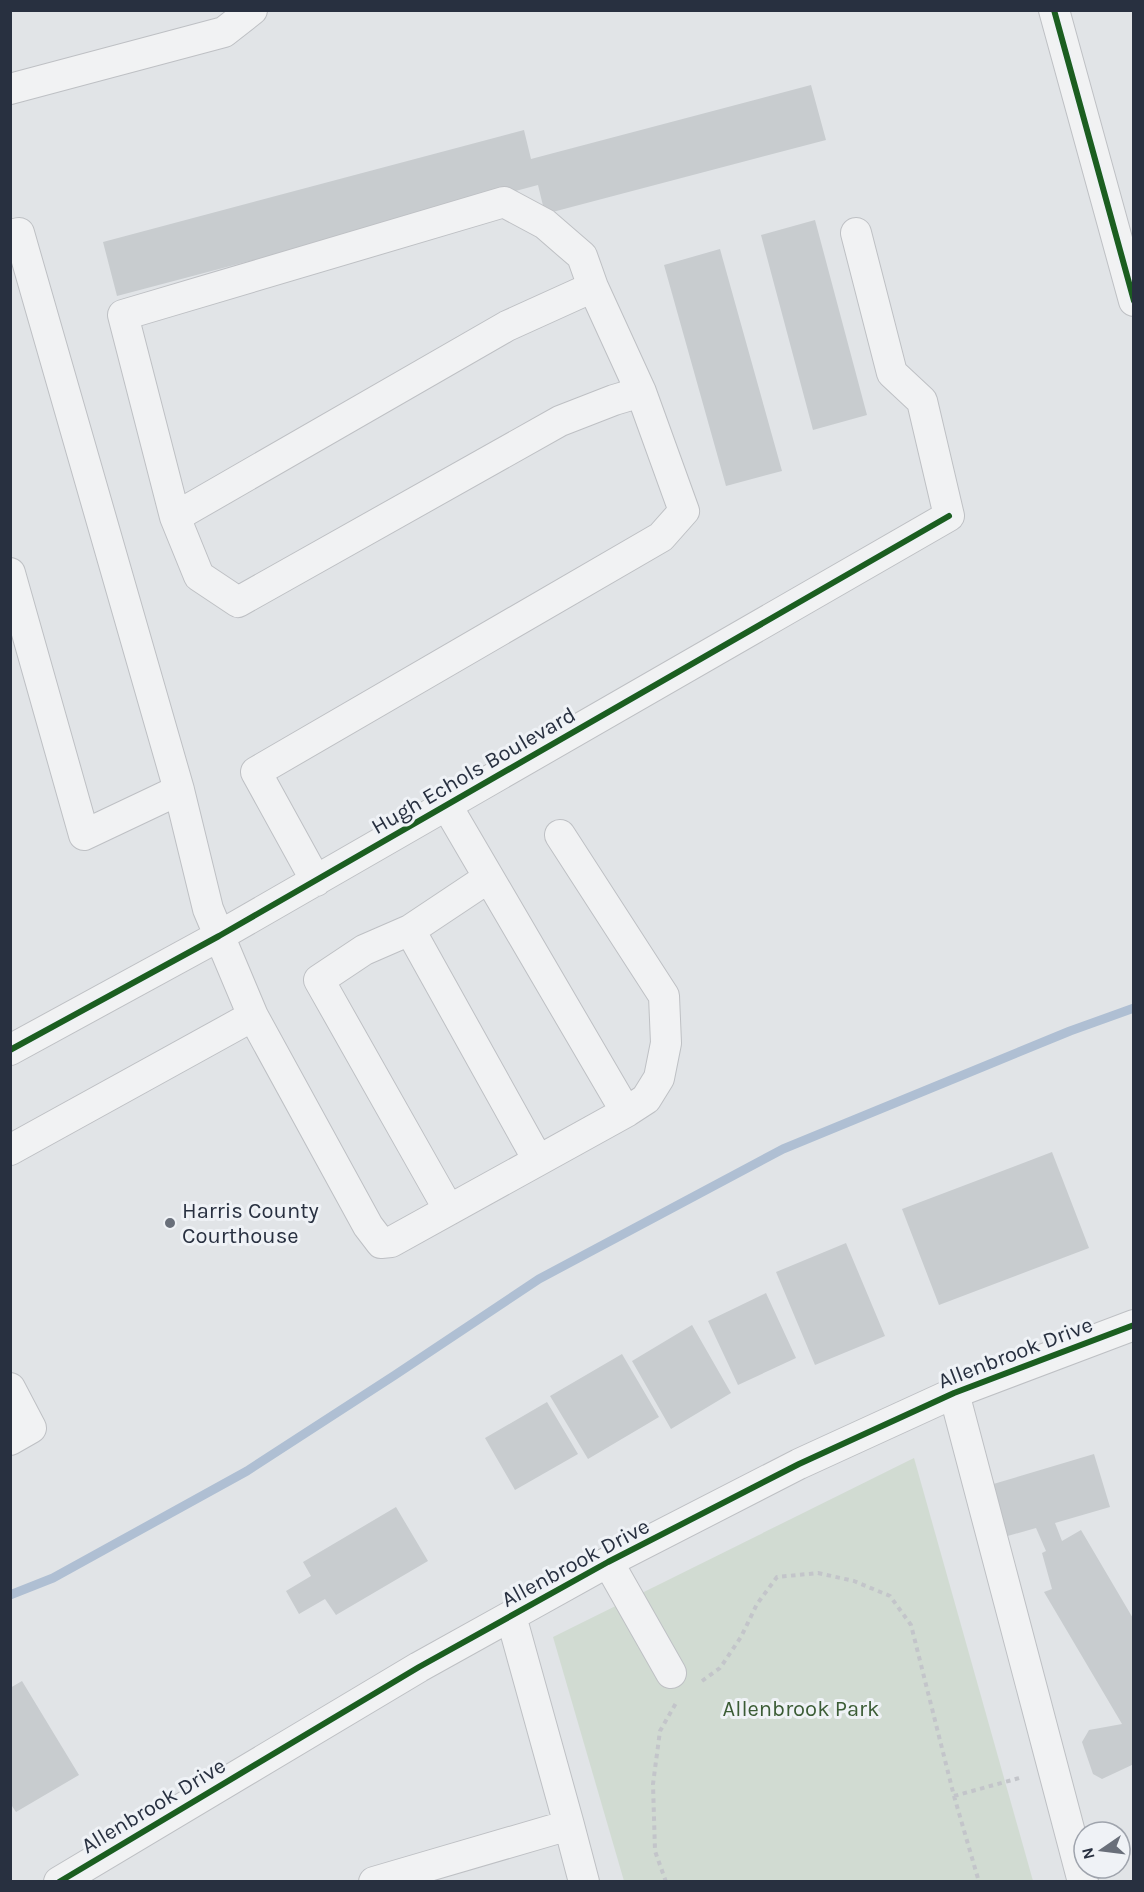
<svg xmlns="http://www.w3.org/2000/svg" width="1144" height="1892" font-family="Karla,sans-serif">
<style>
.green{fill:#d1dbd2}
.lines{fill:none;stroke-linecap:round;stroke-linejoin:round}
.stream{stroke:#afbfd3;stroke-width:9}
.building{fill:#c8cccf}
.minor-casing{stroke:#bec0c4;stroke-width:32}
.path{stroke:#c3c5ca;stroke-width:4;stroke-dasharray:4.5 4.5;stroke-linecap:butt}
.minor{stroke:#f1f2f3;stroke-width:30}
.cycleway-casing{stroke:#eff2f6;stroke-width:10}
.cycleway{stroke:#1b5e20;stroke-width:6}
.poi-dot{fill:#696f7a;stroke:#eff2f6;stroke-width:2}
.labels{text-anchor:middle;stroke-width:6;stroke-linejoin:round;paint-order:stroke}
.street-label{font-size:22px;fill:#283040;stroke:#eff2f6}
.poi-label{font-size:22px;fill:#283040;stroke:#eff2f6;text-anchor:start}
.park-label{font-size:22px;fill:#3b5c35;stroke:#eff2f6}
</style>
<rect width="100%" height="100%" fill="#e1e4e7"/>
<path class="green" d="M914,1458L1033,1881H624L553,1637Z"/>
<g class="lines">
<path class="stream" d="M10,1595L53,1578L247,1471L395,1375L539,1279L783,1149L1070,1031L1134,1008"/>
</g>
<path class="building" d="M811,85L826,140L545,214L538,185L117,296L103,242L524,130L531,159Z
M815,220L867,415L813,430L761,235Z
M720,249L782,471L726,486L664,265Z
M1052,1152L1089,1248L939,1305L902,1209Z
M846,1243L885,1336L815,1365L776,1272Z
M766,1293L796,1358L738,1385L708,1321Z
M692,1325L731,1393L671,1429L632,1361Z
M622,1354L659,1417L588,1459L550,1396Z
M547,1402L578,1454L515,1490L485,1438Z
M1094,1454L1110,1507L1055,1523L1062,1541L1081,1530L1134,1620V1764L1102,1779L1093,1774L1082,1742L1089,1730L1122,1724L1044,1592L1052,1589L1042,1553L1046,1551L1036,1528L1004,1537L990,1485Z
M396,1507L428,1561L336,1615L325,1599L299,1614L286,1591L311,1576L303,1562Z
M22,1681L79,1775L16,1812L10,1803V1688Z"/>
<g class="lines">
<defs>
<path id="minor" d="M1054,10L1134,301
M10,89L224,32L252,10
M504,202L545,224L582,256L593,287L507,326L175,517L123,315Z
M10,235L19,233L179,790L208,909L253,1016L368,1226L381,1243L391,1242L626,1112
M175,517L199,576L238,602L560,421L614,400L641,392
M10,573L84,835L179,790
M447,806L626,1112L646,1099L659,1078L666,1043L664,996L560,835
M488,878L410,930L538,1160
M316,881L256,772L661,537L684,511L641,392L593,287
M410,930L364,950L319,980L449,1210
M10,1050L219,936L949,516L922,401L892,373L856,233
M10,1150L253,1016
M10,1388L31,1428L10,1440
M954,1393L1083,1882
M608,1562L671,1673
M569,1825L584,1882
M59,1882L419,1667L608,1562L799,1464L954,1393L1134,1325
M374,1882L569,1825L511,1616"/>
</defs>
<use href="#minor" class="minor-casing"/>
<path class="path" d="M702,1681L720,1668L741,1637L757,1604L777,1577L818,1573L854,1581L890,1596L911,1625L954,1796L979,1882
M954,1796L1023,1777
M666,1882L655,1851L653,1784L660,1731L676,1703"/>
<use href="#minor" class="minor"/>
<defs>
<path id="cycleway" d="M1054,10L1134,301
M10,1050L219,936L949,516
M59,1882L419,1667L608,1562L799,1464L954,1393L1134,1325"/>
</defs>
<use href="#cycleway" class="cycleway-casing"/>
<use href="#cycleway" class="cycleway"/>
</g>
<circle class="poi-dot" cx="170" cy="1223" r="6"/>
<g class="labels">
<g class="street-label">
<text transform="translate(473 770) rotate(-30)" y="8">Hugh Echols Boulevard</text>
<text transform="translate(1015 1352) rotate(-21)" y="8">Allenbrook Drive</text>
<text transform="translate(575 1562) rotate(-28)" y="8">Allenbrook Drive</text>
<text transform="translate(153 1805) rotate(-31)" y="8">Allenbrook Drive</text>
</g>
<g class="poi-label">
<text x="182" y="1218">Harris County<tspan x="182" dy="25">Courthouse</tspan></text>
</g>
<g class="park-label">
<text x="801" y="1716">Allenbrook Park</text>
</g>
</g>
<rect width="1144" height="1892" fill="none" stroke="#283040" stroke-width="24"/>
<g transform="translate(1102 1850) rotate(256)"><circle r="28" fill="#eff2f6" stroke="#9fa4ad" stroke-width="1.5"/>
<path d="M0-4.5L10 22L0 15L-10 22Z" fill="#696f7a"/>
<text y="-9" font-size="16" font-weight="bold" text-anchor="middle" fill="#283040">N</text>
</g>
</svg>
